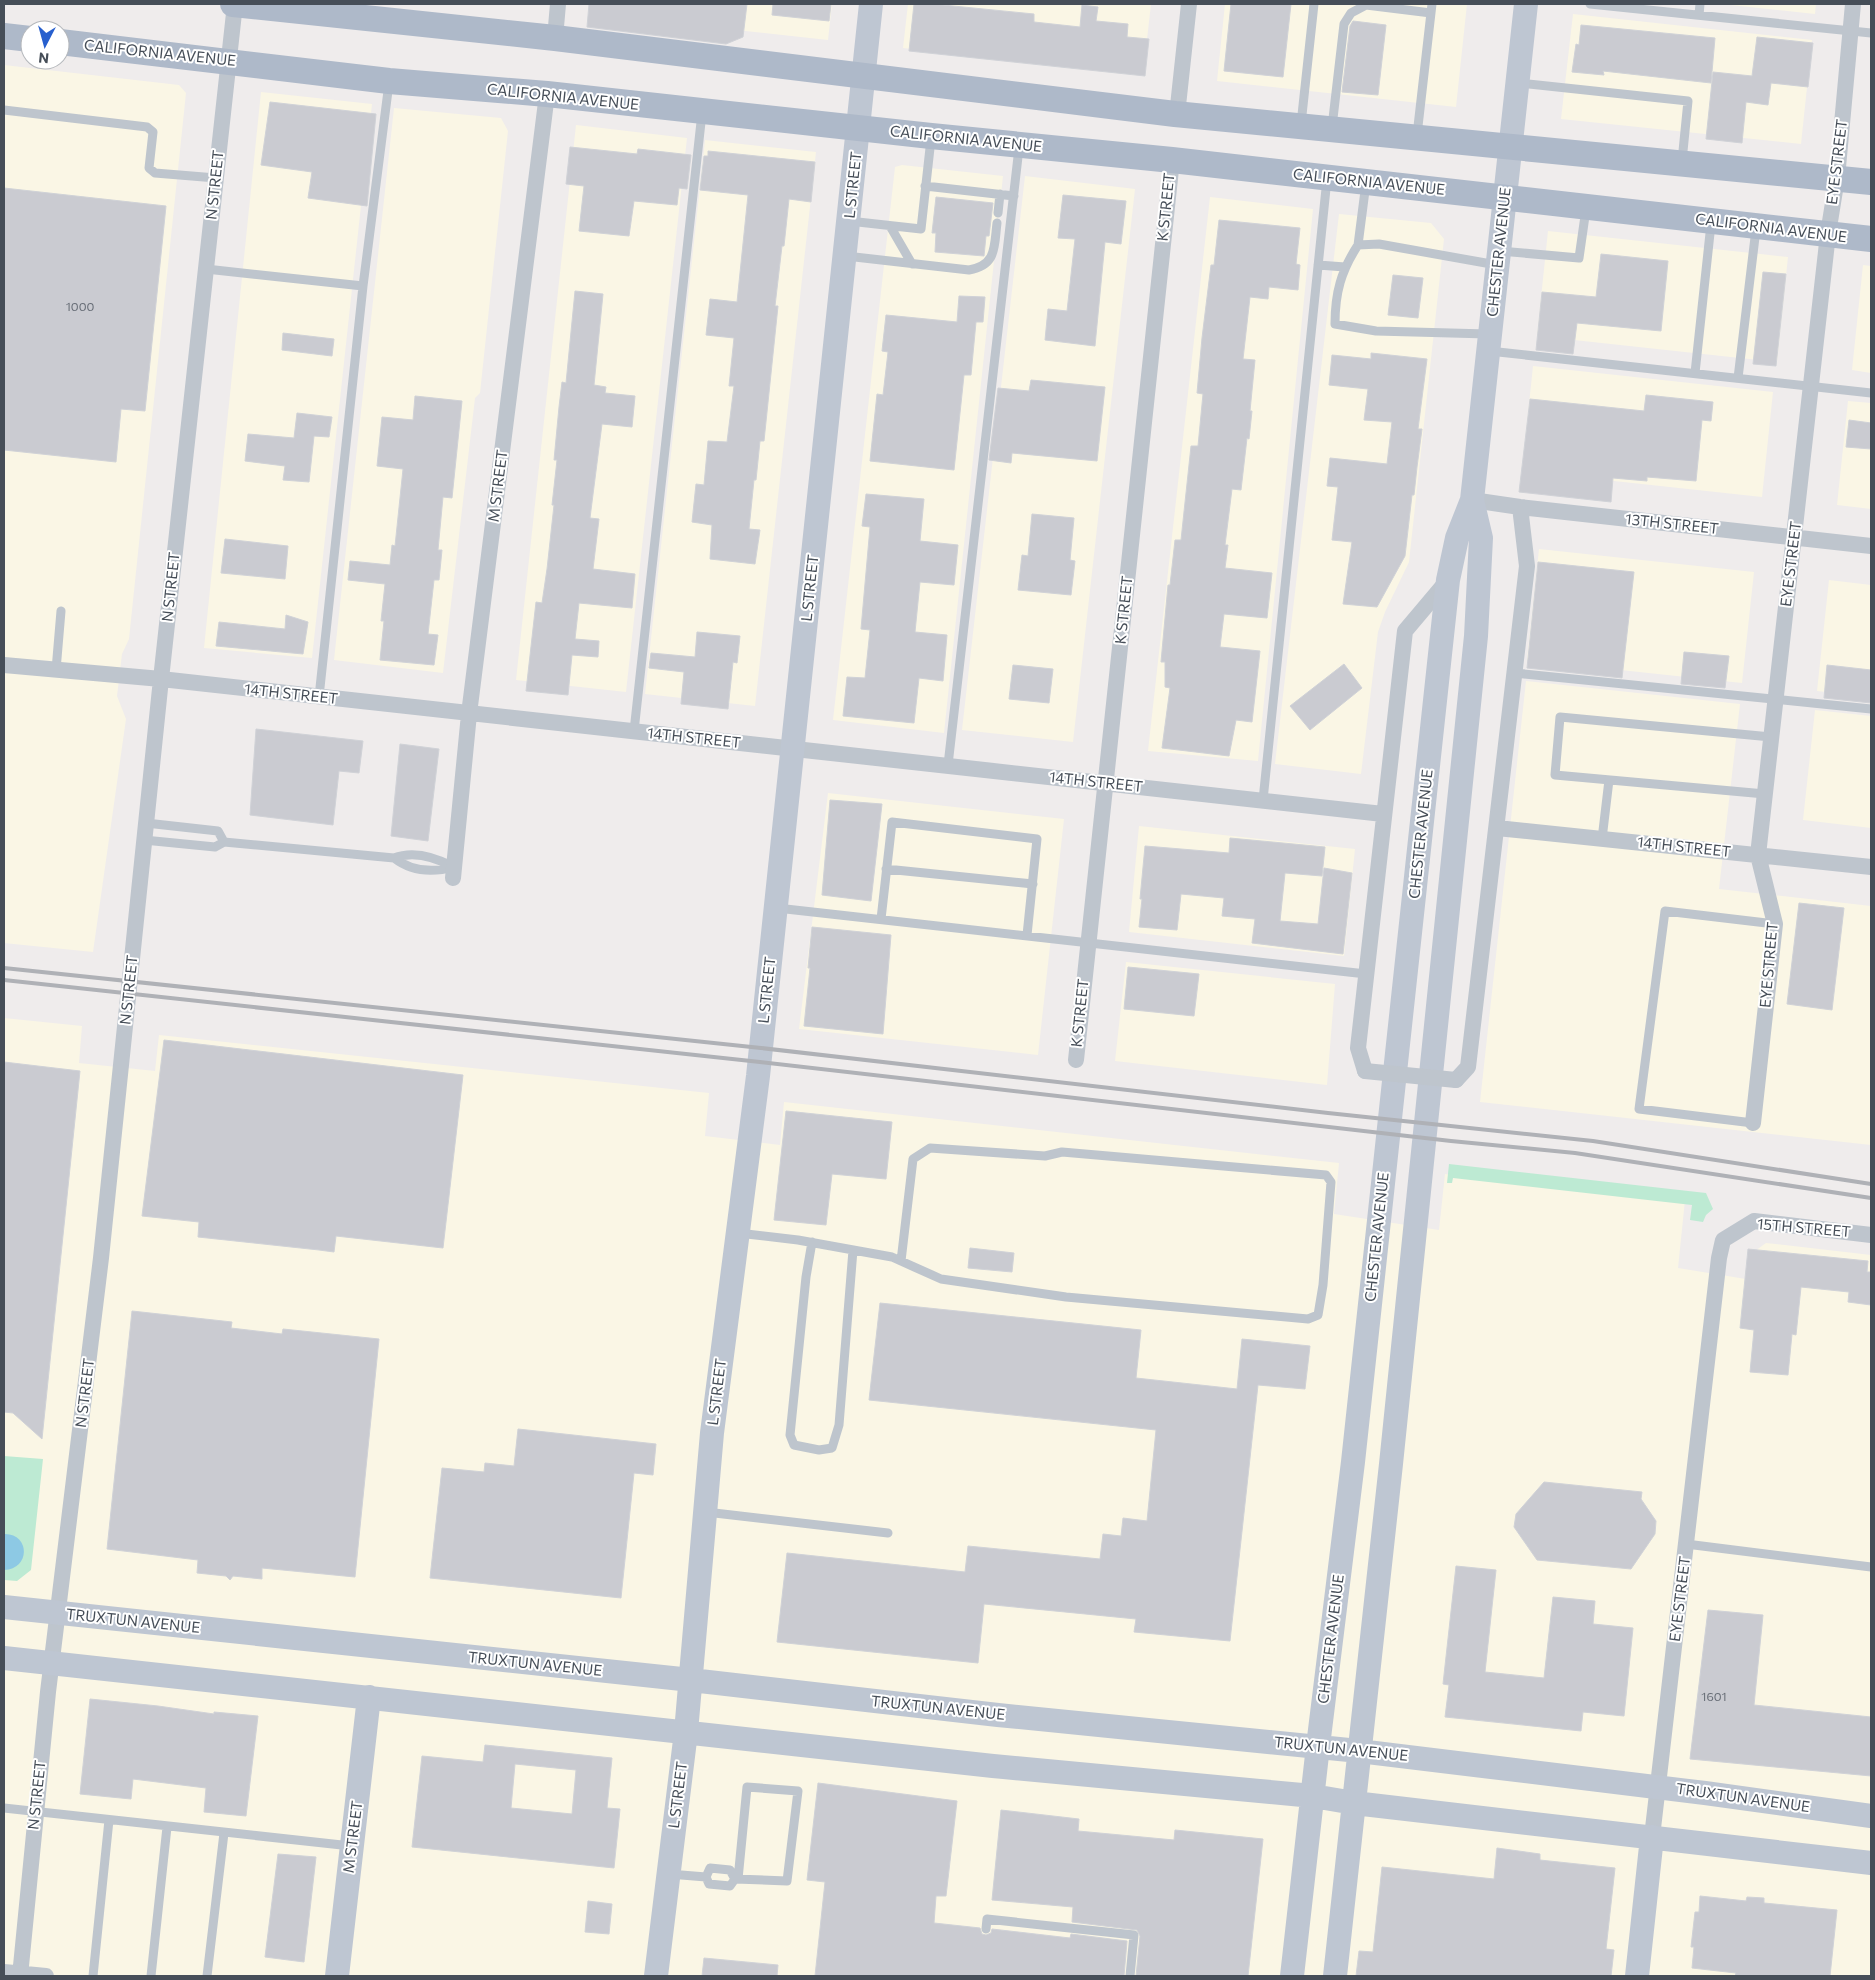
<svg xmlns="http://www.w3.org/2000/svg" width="1875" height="1980" font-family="Commissioner,sans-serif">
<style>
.commercial{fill:#faf6e5}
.green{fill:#bdead3}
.water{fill:#8dc9e4}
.building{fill:#cacbd1;stroke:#d0d2d7;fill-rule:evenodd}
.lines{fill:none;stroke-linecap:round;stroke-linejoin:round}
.lane{stroke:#bec5cd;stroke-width:9}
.street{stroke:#bec5cd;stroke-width:16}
.secondary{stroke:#bec6d2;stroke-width:24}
.primary{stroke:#aeb9c9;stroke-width:26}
.rail{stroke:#afb1b6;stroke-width:4}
.street-bridge{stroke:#bec5cd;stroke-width:16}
.labels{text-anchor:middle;stroke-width:4;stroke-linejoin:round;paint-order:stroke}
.number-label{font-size:12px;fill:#676d76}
.street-label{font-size:15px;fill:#464e58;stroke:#fff}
</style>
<rect width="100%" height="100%" fill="#efecec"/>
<path class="commercial" d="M590,4H832L828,40L588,14Z
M908,4H1151L1143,75L903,48Z
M1225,4H1467L1456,107L1217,81Z
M1721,4H1816L1815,14Z
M1573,14L1812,40L1801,144L1561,119Z
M4,65L179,85L186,93L129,639L122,654L117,696L126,719L93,952L4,943Z
M261,92L372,104L312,658L204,648Z
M394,108L501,118L508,131L480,393L475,398L443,673L334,660Z
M576,125L687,138L626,692L516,680Z
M705,140L816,152L755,706L645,694Z
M902,165L1003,176L944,733L833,720L895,167Z
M1025,176L1135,189L1073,742L962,730Z
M1210,197L1313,209L1258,761L1148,751Z
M1339,214L1431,223L1444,239L1409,562L1385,612L1378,632L1361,774L1275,764Z
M1548,231L1788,257L1777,362L1537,336Z
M1863,265L1871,266V373L1852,370Z
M1533,366L1773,392L1762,497L1522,471Z
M1848,401L1871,403V509L1837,505Z
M1539,549L1754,572L1742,683L1527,660Z
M1829,580L1871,585V697L1817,691Z
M1526,681L1740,704L1719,889L1871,906V1145L1480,1102Z
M1815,710L1871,716V828L1803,820Z
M828,793L1064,819L1038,1055L799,1029Z
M1139,826L1355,849L1344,956L1129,932Z
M1126,962L1335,984L1327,1085L1115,1061Z
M4,1018L82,1026L79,1063L155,1071L159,1035L709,1093L705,1136L780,1145L784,1102L1339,1163L1334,1214L1439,1230L1445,1174L1685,1200L1678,1268L1752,1280L1755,1251L1766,1243L1871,1255V1976H4Z"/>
<path class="green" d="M1449,1164L1706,1193L1713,1209L1706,1215L1703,1222L1690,1220L1692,1205L1453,1178L1452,1183H1447Z
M4,1456L43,1459L31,1570L17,1581L4,1580Z"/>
<path class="water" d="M4,1534C30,1533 31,1569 4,1570Z"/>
<path class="building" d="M589,4H747L743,37L726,44L587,27Z
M773,4H831L829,21L772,15Z
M914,4H933L1034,14V22L1080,27L1082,5L1098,7L1096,21L1128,24L1127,37L1149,39L1145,76L909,51Z
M1231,4H1291L1283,77L1224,71Z
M1353,21L1386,25L1378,95L1342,92L1350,26Z
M1581,25L1715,38L1711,83L1603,71L1604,75L1572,72L1576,44L1579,45Z
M1757,37L1813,43L1808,87L1771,83L1768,105L1746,102L1742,143L1706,139L1713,72L1752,76Z
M270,102L376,114L367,206L308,198L312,172L261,165Z
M570,147L637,154L638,149L691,155L687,189L679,188L677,205L634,201L629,236L579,231L584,186L566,184Z
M708,151L815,162L811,202L789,199L784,246H782L775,306H778L764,441H760L756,480H754L749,529L760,530L755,564L710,559L712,525L692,522L696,484L704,485L708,441L727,442L734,386H729L734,338L706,335L710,299L737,302L748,195L700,190L704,156H708Z
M4,188L166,206L145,411L121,409L116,462L4,450Z
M1063,195L1126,201L1121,244L1105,242L1095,346L1045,340L1048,309L1067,311L1075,239L1058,238Z
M936,197L993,203L989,236H986L984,256L935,252L936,233H932Z
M1219,220L1300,228L1296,264L1300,265L1298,290L1269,287L1268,299L1250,297L1243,359L1255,360L1250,411H1252L1249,439L1247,438L1241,490L1232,489L1225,545H1228L1225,568L1272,573L1267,618L1224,614L1220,647L1260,651L1252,722L1236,720L1229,756L1162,748L1170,688L1165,687V662H1161L1168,585H1170L1175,540H1181L1191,446H1198L1203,394L1197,393L1202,338L1211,265H1214Z
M1601,254L1668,261L1661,331L1577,323L1573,354L1536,350L1542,292L1596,297Z
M1763,272L1786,274L1776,366L1753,364Z
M1393,275L1423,278L1418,318L1388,315Z
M575,291L603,294L594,385L606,387L605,393L635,396L632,427L602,424L590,518L599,519L593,569L635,574L632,608L579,603L575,639L599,641L598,657L572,655L568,695L526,691L536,602L542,603L547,569L554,505H552L557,460H554L559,407L562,382L566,383Z
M959,296L985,297L983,322H976L971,375H964L954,470L870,461L877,394L883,395L888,352L882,351L886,315L957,322Z
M283,333L334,339L332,356L282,350Z
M1371,353L1427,359L1418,429H1422L1417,467L1414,495H1412L1405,556L1377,607L1343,604L1352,542L1332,540L1338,487L1327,486L1330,458L1387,464L1392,422L1364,420L1368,389L1329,385L1332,355L1371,359Z
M1031,380L1105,387L1097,461L1012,453L1011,463L989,460L998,388L1029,391Z
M1646,395L1713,402L1711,421L1702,420L1696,481L1647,477V481L1613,478L1611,502L1519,492L1530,399L1644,411Z
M415,396L462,401L452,498L443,497L438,550H442L439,580H434L428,634L438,635L434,665L380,660L384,621H381L385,584L348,580L350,561L390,565L392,545L395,546L403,469L377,466L382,417L413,420Z
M297,413L332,417L329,437L314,436L309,482L283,480L285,466L245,461L248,434L294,438Z
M1849,420L1871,423V449L1846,447Z
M866,494L924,499L920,541L958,545L954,585L920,582L915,632L947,635L943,681L919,678L914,723L843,716L847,677L865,678L870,630L861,629L870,527L862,526Z
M1032,514L1074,518L1070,560L1075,561L1071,595L1018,590L1022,555L1028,556Z
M225,539L288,546L285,579L221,573Z
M1538,562L1634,572L1622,678L1527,668Z
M286,615L308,622L303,654L216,646L219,622L285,629Z
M697,632L740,636L737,663L733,662L728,709L681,704L684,672L649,668L651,653L695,657Z
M1684,652L1729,656L1725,688L1681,684Z
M1344,664L1362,688L1310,730L1290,706Z
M1013,665L1053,669L1049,703L1009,699Z
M1827,665L1871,670V703L1824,698Z
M256,729L363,741L359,773L339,771L333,825L250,815Z
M400,744L439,749L428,841L391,836Z
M830,800L882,804L871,901L822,895Z
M1230,838L1325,847L1322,876L1285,873L1280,921L1318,924L1324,868L1352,873L1343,954L1252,943L1255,919L1222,916L1224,898L1181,894L1177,930L1139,927L1142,899H1140L1145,846L1229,853Z
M1799,903L1844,908L1832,1010L1787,1004Z
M812,927L891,935L883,1034L804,1026L810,968H808Z
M1128,967L1199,974L1194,1016L1124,1009Z
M164,1040L463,1075L443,1248L336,1236L334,1252L319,1250L198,1237L199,1222L142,1216Z
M4,1062L80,1071L42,1439L13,1413L4,1412Z
M786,1111L892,1122L886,1179L832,1174L826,1225L774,1220Z
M970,1248L1014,1253L1012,1272L968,1268Z
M1748,1249L1868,1261L1867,1272H1871V1305L1848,1302L1849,1292L1801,1287L1796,1335L1792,1334L1788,1375L1750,1372L1754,1330L1740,1328Z
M880,1303L1141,1330L1136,1378L1237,1389L1242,1339L1310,1346L1305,1389L1258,1385L1230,1641L1134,1632L1136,1619L984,1604L978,1663L777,1642L787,1553L965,1572L968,1546L1100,1559L1103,1534L1121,1536L1123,1518L1147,1521L1156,1430L869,1400Z
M132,1311L232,1322L231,1328L282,1334L283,1329L379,1339L355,1577L262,1568V1579L233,1576L230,1580L226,1576L197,1573L198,1560L107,1549Z
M518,1429L656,1444L653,1475L634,1473L621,1598L430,1578L442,1468L484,1472L485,1463L514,1466Z
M1544,1482L1642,1492L1641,1499L1656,1521L1655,1534L1631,1569L1537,1560L1514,1527L1516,1514Z
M1456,1566L1496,1570L1485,1672L1544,1678L1553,1597L1595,1601L1593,1624L1633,1628L1624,1716L1583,1712L1581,1731L1445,1717L1449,1685L1443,1684Z
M1708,1610L1763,1615L1754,1705L1871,1717V1776L1690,1759Z
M90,1699L158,1706L214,1714V1712L258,1716L246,1816L204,1812L206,1788L133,1779L131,1799L80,1794Z
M485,1745L612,1758L607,1808L620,1809L614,1868L412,1847L422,1756L483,1762ZM515,1764L576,1770L572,1814L511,1808Z
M818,1783L957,1801L946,1896H936L934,1923L980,1928L982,1934L986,1935L991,1933L992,1929L1070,1938L1071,1934L1127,1941L1124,1976H815L825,1882L807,1880Z
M1001,1810L1079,1819L1078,1831L1174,1840L1175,1830L1263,1839L1248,1976H1136L1140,1936L1137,1930L1072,1922L1073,1907L992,1900Z
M1497,1848L1540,1854V1860L1615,1868L1606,1949L1614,1950L1611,1976H1356L1359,1951L1373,1952L1382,1867L1494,1879Z
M278,1854L316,1857L304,1962L265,1957Z
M1700,1896L1746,1901L1747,1897L1764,1898V1903L1837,1910L1830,1976H1735L1736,1973L1692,1968L1694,1947H1691L1695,1912H1699Z
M588,1901L612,1904L609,1934L585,1932Z
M704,1958L778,1965L777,1976H702Z"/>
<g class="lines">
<path class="lane" d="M1590,4L1871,33
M1699,15L1700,4
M1519,83L1688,101L1682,161
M4,110L147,127L153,132L149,168L155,173L216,178
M1301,124L1314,4
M1332,127L1344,24L1351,13L1366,5L1431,13
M1417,135L1432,4
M925,186L1014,196
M998,213L1000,194
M849,221L921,229L931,139
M890,226L912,264
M1358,245L1366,183
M1500,251L1579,258L1586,209
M846,256L969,270C997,265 994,247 997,223
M1318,265L1345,267
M206,269L363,286
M1488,334L1376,331L1335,324C1335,293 1341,271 1358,245L1379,244L1497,265
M1489,351L1871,393
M1695,373L1711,224
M1738,378L1756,229
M56,670L61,611
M1515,673L1871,709
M319,697L363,286L389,83
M634,731L702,113
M948,765L1019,148
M1765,794L1555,775L1560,717L1771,737
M1263,800L1327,179
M1602,839L1609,780
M144,840L215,847L224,842L218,831L146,823
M224,842L394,858C414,850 435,857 454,867
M394,858C412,872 432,873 454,867
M886,869L1033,884
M777,908L1366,974
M881,919L892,822L1037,839L1027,935
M1753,1123L1639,1109L1665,911L1775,924
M738,1233L798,1240L892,1257L941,1279L1066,1297L1308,1319L1318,1315L1323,1285L1331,1182L1326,1175L1062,1152L1045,1156L930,1148L913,1159L901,1261
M812,1242L806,1277L790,1435L794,1445L819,1450L832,1448L839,1425L853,1250
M706,1512L888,1533
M1686,1544L1871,1567
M4,1808L351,1846
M669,1874L706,1877
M706,1877L710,1868L730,1870L735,1879
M706,1877L709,1884L730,1886L735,1879
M735,1879L787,1881L798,1791L747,1787L738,1879
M986,1929L987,1919L1134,1935L1130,1976
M93,1976L109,1820
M151,1976L167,1827
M207,1976L224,1833"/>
<path class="street" d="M555,38L558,4
M1177,115L1189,4
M1472,500L1520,507L1871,546
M4,665L161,679L1383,814
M1497,828L1871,867
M453,878L469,714L547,94
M1076,1060L1172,160
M1365,1071L1358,1048L1405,631L1448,580
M1456,1080L1468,1067L1527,566L1520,507
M1753,1123L1775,924L1758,855L1828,234L1837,178L1853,4
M1652,1837L1719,1258L1723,1240L1754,1221L1871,1235
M4,1972L46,1976
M20,1976L48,1692L101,1258L161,679L235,4"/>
<path class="secondary" d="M4,1607L691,1680L998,1715L1359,1751L1705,1793L1871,1816
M4,1658L993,1766L1313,1796L1354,1803L1871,1863
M337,1976L369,1697
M656,1976L686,1732L712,1433L758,1076L871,4
M1292,1976L1318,1746L1353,1462L1448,580L1457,538L1472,500L1526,4
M1335,1976L1391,1464L1476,636L1481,538L1472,500
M1637,1976L1652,1837"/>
<path class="primary" d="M233,4L555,38L1175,114L1871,182
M4,36L30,39
M60,42L389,81L547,94L931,136L1172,160L1871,239"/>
<path class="rail" d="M4,968L761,1048L1328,1113L1593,1141L1871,1184
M4,980L760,1062L1451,1141L1575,1153L1871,1198"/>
<path class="street-bridge" d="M1365,1071L1456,1080"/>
</g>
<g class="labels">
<g class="number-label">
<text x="80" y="311">1000</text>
<text x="1714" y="1701">1601</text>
</g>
<g class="street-label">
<text transform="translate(160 53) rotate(6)" y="5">CALIFORNIA AVENUE</text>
<text transform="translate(563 97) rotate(6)" y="5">CALIFORNIA AVENUE</text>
<text transform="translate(966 139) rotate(6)" y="5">CALIFORNIA AVENUE</text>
<text transform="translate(1837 162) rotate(-83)" y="5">EYE STREET</text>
<text transform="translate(1369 182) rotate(6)" y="5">CALIFORNIA AVENUE</text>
<text transform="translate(215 185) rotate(-84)" y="5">N STREET</text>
<text transform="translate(853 185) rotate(-84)" y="5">L STREET</text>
<text transform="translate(1166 207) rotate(-84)" y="5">K STREET</text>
<text transform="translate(1771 228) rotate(7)" y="5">CALIFORNIA AVENUE</text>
<text transform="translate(1499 252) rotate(-84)" y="5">CHESTER AVENUE</text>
<text transform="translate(498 486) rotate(-83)" y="5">M STREET</text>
<text transform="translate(1672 524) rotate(6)" y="5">13TH STREET</text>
<text transform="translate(1791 564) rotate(-83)" y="5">EYE STREET</text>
<text transform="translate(171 587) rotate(-84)" y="5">N STREET</text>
<text transform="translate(810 588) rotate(-84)" y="5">L STREET</text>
<text transform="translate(1124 610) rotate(-84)" y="5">K STREET</text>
<text transform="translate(291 694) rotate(6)" y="5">14TH STREET</text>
<text transform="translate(694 738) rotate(6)" y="5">14TH STREET</text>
<text transform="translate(1096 782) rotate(6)" y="5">14TH STREET</text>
<text transform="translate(1421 834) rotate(-84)" y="5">CHESTER AVENUE</text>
<text transform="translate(1684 847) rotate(6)" y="5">14TH STREET</text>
<text transform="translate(1769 965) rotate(-85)" y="5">EYE STREET</text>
<text transform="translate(129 990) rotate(-84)" y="5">N STREET</text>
<text transform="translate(767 990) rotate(-84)" y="5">L STREET</text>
<text transform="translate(1080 1013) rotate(-84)" y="5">K STREET</text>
<text transform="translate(1804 1228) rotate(5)" y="5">15TH STREET</text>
<text transform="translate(1377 1237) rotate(-84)" y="5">CHESTER AVENUE</text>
<text transform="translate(717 1392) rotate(-83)" y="5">L STREET</text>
<text transform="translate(85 1393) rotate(-83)" y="5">N STREET</text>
<text transform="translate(1680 1599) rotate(-83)" y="5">EYE STREET</text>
<text transform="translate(133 1621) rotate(6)" y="5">TRUXTUN AVENUE</text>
<text transform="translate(1331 1639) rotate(-83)" y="5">CHESTER AVENUE</text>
<text transform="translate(535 1664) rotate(6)" y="5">TRUXTUN AVENUE</text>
<text transform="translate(938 1708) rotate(6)" y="5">TRUXTUN AVENUE</text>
<text transform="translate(1341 1749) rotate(6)" y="5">TRUXTUN AVENUE</text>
<text transform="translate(37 1795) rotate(-84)" y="5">N STREET</text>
<text transform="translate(678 1795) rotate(-83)" y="5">L STREET</text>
<text transform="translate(1743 1798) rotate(8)" y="5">TRUXTUN AVENUE</text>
<text transform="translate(353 1837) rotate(-83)" y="5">M STREET</text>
</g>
</g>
<rect width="1875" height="1980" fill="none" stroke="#464e58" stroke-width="10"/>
<g transform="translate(45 45) rotate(186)"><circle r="24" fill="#ffffff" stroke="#b5b8bc"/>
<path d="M0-4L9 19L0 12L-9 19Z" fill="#275fce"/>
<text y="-8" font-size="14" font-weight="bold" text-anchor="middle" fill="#464e58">N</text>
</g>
</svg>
